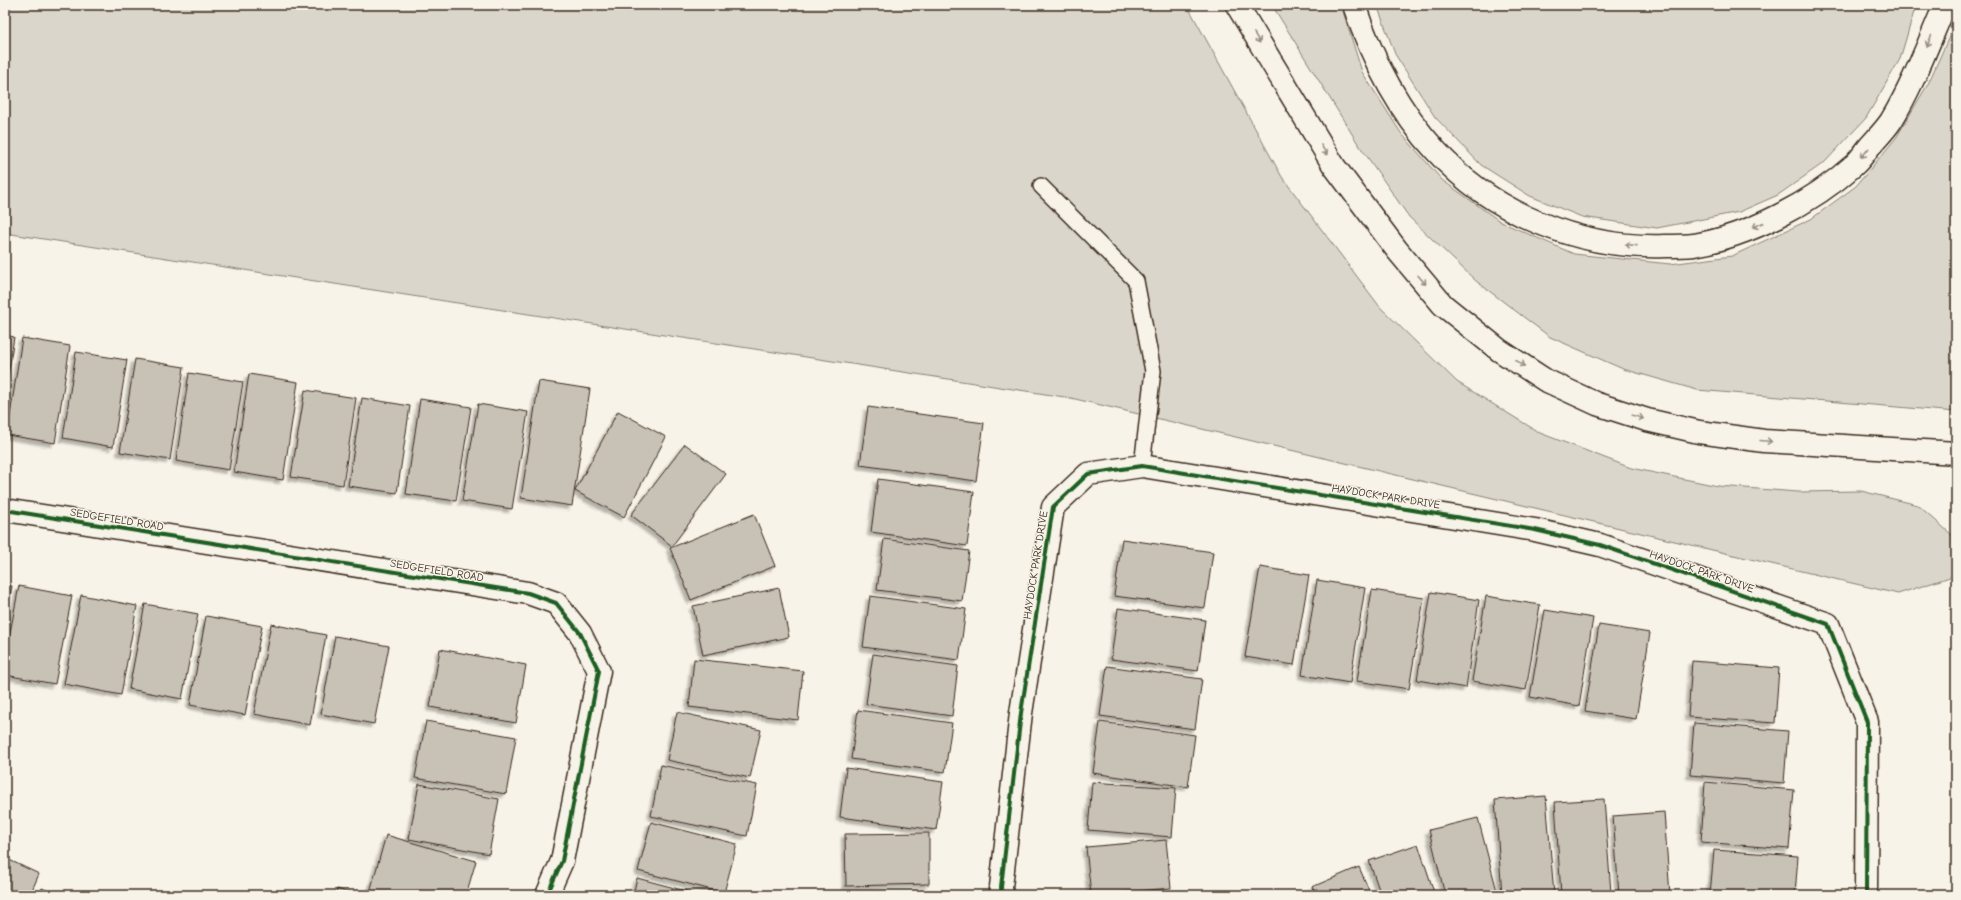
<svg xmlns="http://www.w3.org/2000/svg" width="1961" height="900" font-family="'Comic Neue',sans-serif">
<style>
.green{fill:#dbd6cb;stroke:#8b8074}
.building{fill:#c8c1b6;stroke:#3b2a1e;filter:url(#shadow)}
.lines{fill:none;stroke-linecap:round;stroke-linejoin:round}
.lane-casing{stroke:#3b2a1e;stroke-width:18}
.street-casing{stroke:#3b2a1e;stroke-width:25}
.highway-casing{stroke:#3b2a1e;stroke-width:25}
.lane{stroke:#f7f3e8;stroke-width:15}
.street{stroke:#f7f3e8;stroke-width:22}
.highway{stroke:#f7f3e8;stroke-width:22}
.cycleway-casing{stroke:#f7f3e8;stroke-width:6}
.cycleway{stroke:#1b5e20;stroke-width:4}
.oneway{stroke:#998e83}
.labels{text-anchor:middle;stroke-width:3;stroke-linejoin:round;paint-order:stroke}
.street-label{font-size:11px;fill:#3b2a1e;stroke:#f7f3e8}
</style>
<defs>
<filter id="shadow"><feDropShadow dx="-3.5" dy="3.5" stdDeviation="1" flood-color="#0004"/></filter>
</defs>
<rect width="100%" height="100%" fill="#f7f3e8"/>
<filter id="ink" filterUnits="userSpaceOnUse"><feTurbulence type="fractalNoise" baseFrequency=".025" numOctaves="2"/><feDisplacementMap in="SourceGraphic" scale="8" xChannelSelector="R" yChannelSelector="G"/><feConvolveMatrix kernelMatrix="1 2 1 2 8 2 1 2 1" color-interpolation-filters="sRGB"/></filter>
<g filter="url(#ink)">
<path class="green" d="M5,5H1187L1282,177L1380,307L1457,382L1540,433L1631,468L1718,486L1798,492L1861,491L1918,505L1952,535L1956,543V575L1898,594L1071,398L5,233Z
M1272,5H1341L1362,72L1401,133L1442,180L1501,222L1574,254L1670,264L1732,256L1811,219L1856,186L1896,138L1928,84L1956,21V412L1697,390L1623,369L1550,337L1476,281L1409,217L1357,142Z
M1377,5H1916L1900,59L1866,118L1825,162L1778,195L1739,212L1657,228L1582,217L1530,196L1481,165L1435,117L1395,54Z"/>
<path class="building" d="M5,335L14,337L5,396Z
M22,338L70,346L55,443L7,435Z
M76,352L127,360L113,447L63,438Z
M135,359L184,367L170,460L120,452Z
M189,373L243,382L229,470L176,461Z
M249,374L298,382L283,480L234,472Z
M539,381L590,389L572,506L521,498Z
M305,390L356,398L343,485L291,477Z
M362,398L410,406L397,493L348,486Z
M420,399L471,407L456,501L406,494Z
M478,404L528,412L512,509L462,501Z
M868,407L984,423L976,481L860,465Z
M618,411L666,437L624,517L575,491Z
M685,444L726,474L672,546L631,515Z
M878,479L974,492L967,546L871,532Z
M754,514L775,566L691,600L670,548Z
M884,539L969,551L962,601L877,590Z
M1122,539L1213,552L1205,608L1114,596Z
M1260,567L1309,575L1294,665L1245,657Z
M1317,580L1365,588L1350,683L1302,675Z
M5,584L12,586L5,625Z
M19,586L72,596L55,684L5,675V659Z
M779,588L789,637L703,655L693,606Z
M1372,590L1424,598L1409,689L1357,681Z
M1431,592L1479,600L1466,688L1417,680Z
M81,595L137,606L121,695L64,684Z
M870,596L966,609L959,660L863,647Z
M1486,596L1540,605L1526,690L1472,681Z
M145,604L198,614L182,699L129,689Z
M1118,608L1205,620L1198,671L1111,659Z
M1545,610L1593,618L1579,706L1530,697Z
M206,616L262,626L245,715L190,705Z
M271,624L326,635L310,725L254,714Z
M1599,625L1650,633L1636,719L1585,711Z
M335,636L389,646L374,724L321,714Z
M440,649L526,665L516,723L430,707Z
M873,654L958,666L952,716L866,704Z
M694,659L803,671L798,720L689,707Z
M1692,661L1779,668L1775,723L1688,717Z
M1107,666L1202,679L1195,729L1100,716Z
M858,710L952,723L945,772L851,759Z
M677,712L761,730L750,778L667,760Z
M426,721L516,737L506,794L415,778Z
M1100,722L1195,735L1188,787L1093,773Z
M1694,723L1788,731L1784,783L1690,775Z
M661,765L757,785L747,836L651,816Z
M846,768L943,782L936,830L840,817Z
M1092,782L1176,788L1172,837L1088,830Z
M1705,782L1794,790L1789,849L1701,842Z
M419,784L499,799L489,854L409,839Z
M1546,796L1554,895H1502L1495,800Z
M1604,799L1611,893L1561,895L1555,802Z
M1664,812L1670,895H1619L1613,816Z
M1478,818L1498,895H1445L1429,830Z
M651,822L737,844L724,893L638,871Z
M929,833V884L846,886L845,834Z
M386,835L476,861L466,895H379L370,892Z
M1166,840L1171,888L1091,895L1086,847Z
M1418,844L1435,895H1381L1369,861Z
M1714,850L1798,856L1795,895H1710Z
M5,858L39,874L30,895H5Z
M1359,867L1371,895H1315L1312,887Z
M637,878L701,895H633Z
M42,888L58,895H39Z
M337,889L357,895H335Z
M928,893V895H892Z"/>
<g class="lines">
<defs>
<path id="lane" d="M1041,186L1136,281L1153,371L1142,466"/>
<path id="street" d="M5,510L528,593L556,603L580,633L599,671L562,861L547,895
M1002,895L1001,887L1021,713L1053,507L1088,474L1142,466L1535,530L1600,545L1828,624L1867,722L1866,895"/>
<path id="highway" d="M1237,5L1334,166L1397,250L1443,305L1499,350L1545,380L1597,404L1647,420L1699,432L1764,441L1956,453
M1354,5C1372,59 1397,109 1436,151C1493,214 1580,249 1665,246C1674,246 1684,246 1694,245C1749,236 1813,202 1854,165C1860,160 1865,152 1870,146C1877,138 1885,130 1891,121C1913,85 1928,44 1945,5"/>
</defs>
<use href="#lane" class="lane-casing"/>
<use href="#street" class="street-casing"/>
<use href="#highway" class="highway-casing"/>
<use href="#lane" class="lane"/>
<use href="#street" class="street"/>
<use href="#highway" class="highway"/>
<defs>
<path id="cycleway" d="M5,510L528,593L556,603L580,633L599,671L562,861L547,895
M1002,895L1001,887L1021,713L1053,507L1088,474L1142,466L1535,530L1600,545L1828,624L1867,722L1866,895"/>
</defs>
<use href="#cycleway" class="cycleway-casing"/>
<use href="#cycleway" class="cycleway"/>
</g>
<defs><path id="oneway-shaft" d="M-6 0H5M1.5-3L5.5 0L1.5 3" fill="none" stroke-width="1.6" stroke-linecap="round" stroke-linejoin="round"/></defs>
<g class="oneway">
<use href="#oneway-shaft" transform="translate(1257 38) rotate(59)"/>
<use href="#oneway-shaft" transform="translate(1929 41) rotate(113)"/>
<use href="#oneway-shaft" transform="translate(1324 150) rotate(59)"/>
<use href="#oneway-shaft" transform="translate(1865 153) rotate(129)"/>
<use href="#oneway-shaft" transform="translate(1758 225) rotate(155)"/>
<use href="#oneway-shaft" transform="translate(1631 245) rotate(-174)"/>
<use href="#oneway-shaft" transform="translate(1422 280) rotate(49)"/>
<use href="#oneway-shaft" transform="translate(1520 363) rotate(33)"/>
<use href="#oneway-shaft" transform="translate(1638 417) rotate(18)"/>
<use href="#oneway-shaft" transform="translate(1766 441) rotate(5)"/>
</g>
</g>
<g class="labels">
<g class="street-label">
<text transform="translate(1386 496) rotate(9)" y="4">HAYDOCK PARK DRIVE</text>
<text transform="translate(117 519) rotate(9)" y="4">SEDGEFIELD ROAD</text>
<text transform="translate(1035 565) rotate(-81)" y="4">HAYDOCK PARK DRIVE</text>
<text transform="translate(437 570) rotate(9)" y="4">SEDGEFIELD ROAD</text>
<text transform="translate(1702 571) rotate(19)" y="4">HAYDOCK PARK DRIVE</text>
</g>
</g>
<rect width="1961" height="900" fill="none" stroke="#f7f3e8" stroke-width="20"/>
<rect x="10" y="10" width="1941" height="880" fill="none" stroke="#3b2a1e" stroke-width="1.5" filter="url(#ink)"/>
</svg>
